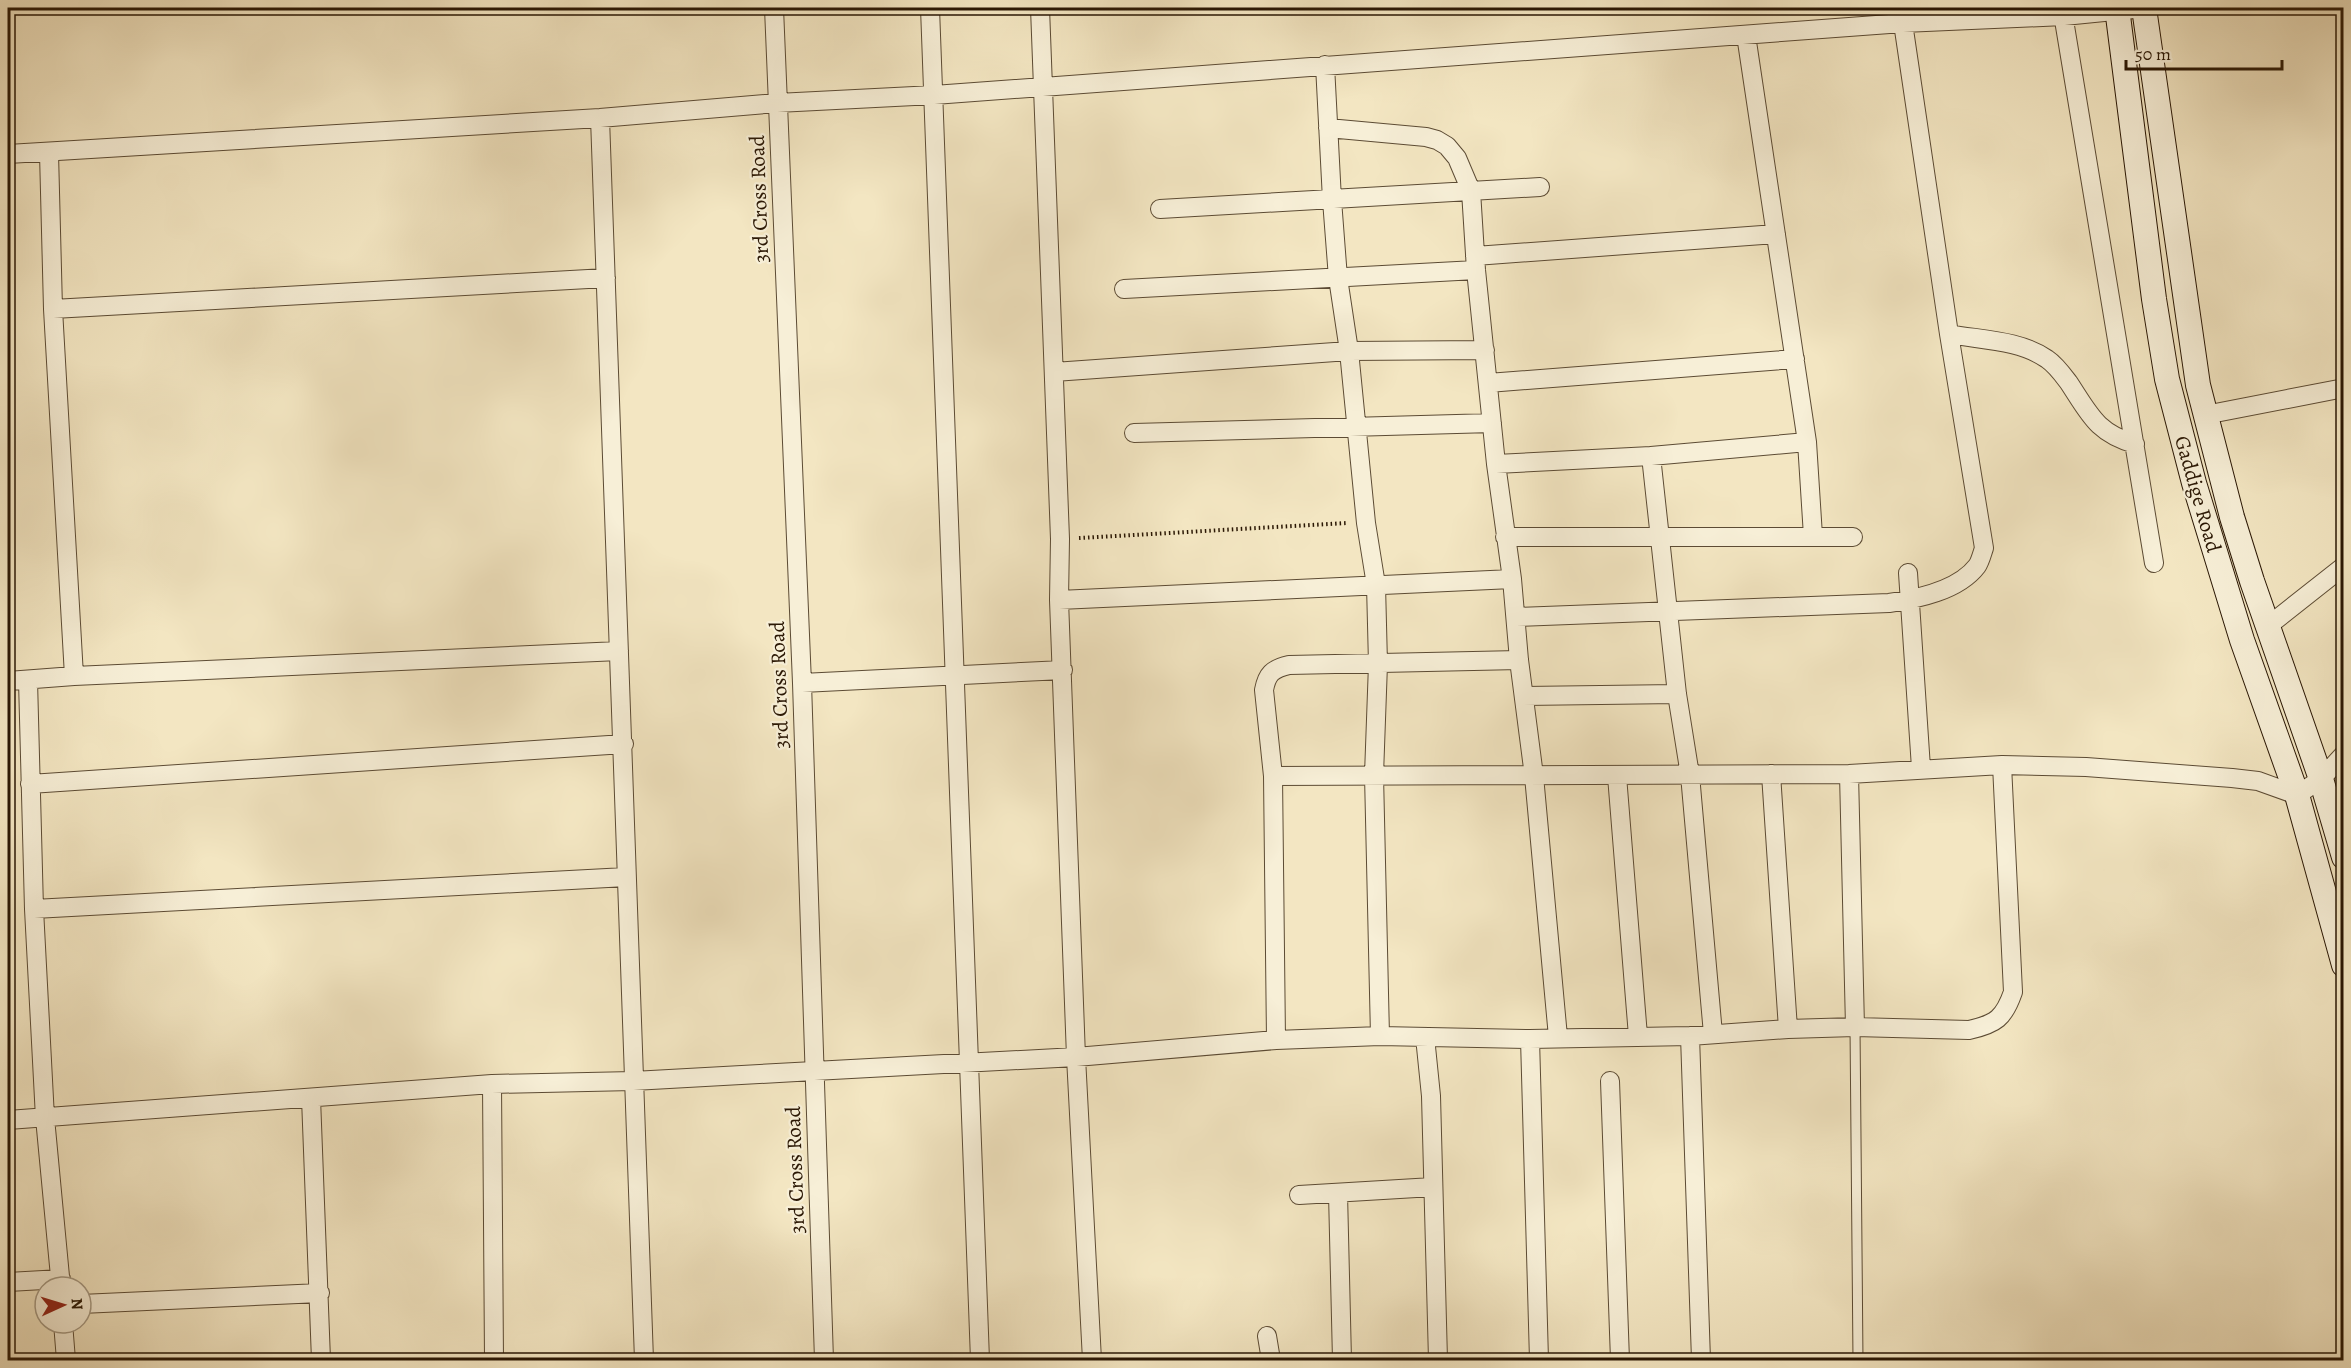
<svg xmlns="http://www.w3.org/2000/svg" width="2351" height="1368" font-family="Alegreya,serif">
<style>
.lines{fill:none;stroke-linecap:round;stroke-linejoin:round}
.service-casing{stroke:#5c4b34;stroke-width:11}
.minor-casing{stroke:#5c4b34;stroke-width:20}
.secondary-casing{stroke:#2a1704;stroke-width:26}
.path{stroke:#2a1704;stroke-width:4;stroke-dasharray:1.5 3;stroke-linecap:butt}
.service{stroke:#f7efd7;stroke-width:9}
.minor{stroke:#f7efd7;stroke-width:18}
.secondary{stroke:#f7efd7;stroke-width:24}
.labels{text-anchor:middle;stroke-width:4.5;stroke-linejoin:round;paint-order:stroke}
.street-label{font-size:21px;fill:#2a1704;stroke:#f7efd7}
</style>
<rect width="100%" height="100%" fill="#f3e6c2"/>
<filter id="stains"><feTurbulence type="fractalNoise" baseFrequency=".00333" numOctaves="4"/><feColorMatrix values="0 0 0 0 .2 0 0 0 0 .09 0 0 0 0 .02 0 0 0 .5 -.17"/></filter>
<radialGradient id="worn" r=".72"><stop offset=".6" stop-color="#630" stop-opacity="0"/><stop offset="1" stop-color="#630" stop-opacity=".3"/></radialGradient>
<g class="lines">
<defs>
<path id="service" d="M1855,1027L1858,1360"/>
<path id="minor" d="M774,8L802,683L824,1360
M930,8L980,1360
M1040,8L1060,539L1059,600L1076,1057L1092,1360
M2062,8L2154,563
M1746,35L1807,442L1813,536
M1325,65L1332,200L1338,278L1349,351L1366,523L1376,585L1378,664L1374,775L1380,1036
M600,118L644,1360
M1328,128L1426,137L1437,140L1447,146L1457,158L1471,191L1476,270L1496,464L1512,579L1519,660L1534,776L1558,1037
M49,153L53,309L74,676
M8,154L600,118L777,103L934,95L1903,23L2064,16L2144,8
M1160,209L1540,187
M1475,256L1776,234
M1124,289L1476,270
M53,309L606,278
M1949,334C1981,340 2020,340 2047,359C2056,365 2063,375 2069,383C2090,415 2097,433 2135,444
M1054,372L1349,351L1485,350
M1488,383L1795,359
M2205,415L2344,388
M1134,433L1492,423
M1651,456L1677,694L1690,775L1713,1034
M1496,464L1651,456L1807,442
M1505,537H1853
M1908,573L1921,768
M1059,600L1512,579
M1516,617L1889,603C1917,599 1958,591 1977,566C1980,562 1982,554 1984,548L1949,334L1903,23
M2268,626L2344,566
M28,680L34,909L45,1118L61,1287
M8,681L74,676L619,651
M802,683L1063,670
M1524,696L1677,694
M1771,774L1788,1029
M1849,774L1855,1027
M1273,776L1849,774L2002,765L2086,767L2232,778L2258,781L2297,795L2321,779L2344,754
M1617,776L1638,1036
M30,784L624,744
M34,909L626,877
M1690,1036L1701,1360
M1425,1037L1431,1096L1438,1360
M1530,1039L1539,1360
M1276,1040L1273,776L1264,690C1267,674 1272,669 1289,665L1519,660
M1610,1081L1620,1360
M492,1084L494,1360
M311,1098L321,1360
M8,1120L492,1084L633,1081L814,1071L1076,1057L1276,1040L1380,1036L1530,1039L1690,1036L1788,1029L1855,1027L1969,1030C1996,1024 2004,1018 2013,992L2002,765
M1338,1193L1342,1360
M1299,1195L1433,1187
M8,1282L61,1279
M81,1304L320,1293
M63,1323L66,1360
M1267,1336L1271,1360"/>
<path id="secondary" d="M2117,8L2154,299L2167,379L2194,483L2242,640L2297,795L2344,965
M2144,8L2198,385L2232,517L2252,581L2321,779L2344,857"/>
</defs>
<use href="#service" class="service-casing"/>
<use href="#minor" class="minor-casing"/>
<use href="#secondary" class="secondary-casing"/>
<path class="path" d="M1079,538L1347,523"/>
<use href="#service" class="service"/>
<use href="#minor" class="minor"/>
<use href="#secondary" class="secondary"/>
</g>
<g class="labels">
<g class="street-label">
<text transform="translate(759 199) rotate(-92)" y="7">3rd Cross Road</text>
<text transform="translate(2198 494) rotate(74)" y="7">Gaddige Road</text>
<text transform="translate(779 685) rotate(-92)" y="7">3rd Cross Road</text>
<text transform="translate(795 1170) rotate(-92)" y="7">3rd Cross Road</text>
</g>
</g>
<rect width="2351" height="1368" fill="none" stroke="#f3e6c2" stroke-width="30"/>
<rect x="9" y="9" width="2333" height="1350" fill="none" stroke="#2a1704" stroke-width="3"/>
<rect x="15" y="15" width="2321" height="1338" fill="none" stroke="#2a1704" stroke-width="1.5"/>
<g transform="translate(63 1305) rotate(86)"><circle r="28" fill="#f7efd7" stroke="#a59983" stroke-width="1.5"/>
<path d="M0-4.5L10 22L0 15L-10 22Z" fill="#8f2418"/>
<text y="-9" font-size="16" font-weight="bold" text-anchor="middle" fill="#2a1704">N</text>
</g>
<path d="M2126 60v9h156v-9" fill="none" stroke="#2a1704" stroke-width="3"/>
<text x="2135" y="60" font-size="18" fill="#2a1704" stroke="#f7efd7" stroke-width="4.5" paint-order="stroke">50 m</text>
<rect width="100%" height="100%" filter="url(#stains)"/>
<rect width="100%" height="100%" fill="url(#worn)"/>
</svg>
